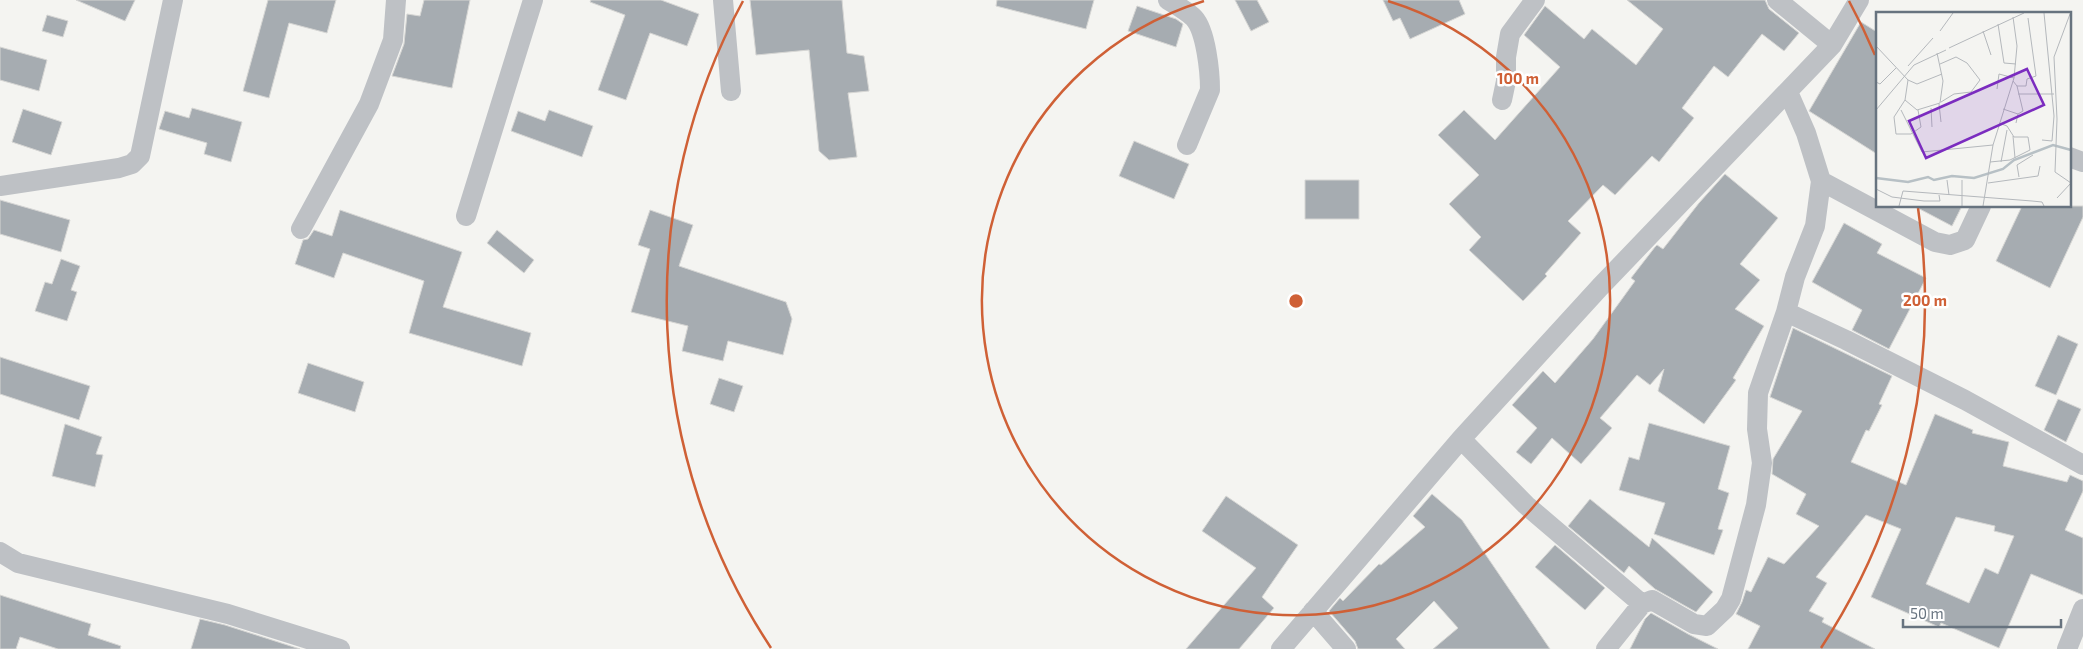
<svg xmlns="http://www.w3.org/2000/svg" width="2083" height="649" font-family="'Exo 2',sans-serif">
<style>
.building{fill:#a6acb1;stroke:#d6d6d4;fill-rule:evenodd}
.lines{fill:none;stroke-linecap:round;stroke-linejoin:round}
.minor{stroke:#bec1c5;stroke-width:20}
.ring{fill:none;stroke:#cf6036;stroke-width:2.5}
.inset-river{fill:none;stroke:#b7c0c5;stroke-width:2.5}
.inset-road{fill:none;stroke:#b4b8bc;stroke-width:1}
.view{fill:#7b2cbf;fill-opacity:0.15;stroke:#7b2cbf;stroke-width:2.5}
.inset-edge{fill:none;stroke:#67737f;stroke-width:2.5}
.centre{fill:#cf6036;stroke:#fff;stroke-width:2.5}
.ring-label{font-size:15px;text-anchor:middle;font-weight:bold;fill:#cf6036;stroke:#fff;stroke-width:5;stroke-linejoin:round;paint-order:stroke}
</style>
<rect width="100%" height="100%" fill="#f4f4f1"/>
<path class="building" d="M76,0H135L125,21Z
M268,0H336L327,33L289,23L269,98L243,91Z
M424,0H470L452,88L392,76L404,44L407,14L420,16Z
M591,0H661L699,14L687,46L650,33L626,100L598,90L625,15L590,2Z
M750,0H842L847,53L864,56L869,91L848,93L857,157L829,160L819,151L809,50L756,55Z
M997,0H1094L1086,29L996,6Z
M1235,0H1257L1269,22L1251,31Z
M1383,0H1459L1465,14L1410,39L1400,18L1393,21Z
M1627,0H1765L1769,9L1799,33L1784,51L1762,34L1728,77L1714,66L1682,108L1694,118L1659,162L1652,156L1615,195L1603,185L1568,221L1581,233L1545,274L1547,276L1523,301L1469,250L1481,237L1449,204L1479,175L1438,135L1464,110L1495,140L1560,67L1524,35L1545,6L1584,39L1592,29L1636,65L1663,29Z
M1137,6L1176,19L1183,24L1176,47L1128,31Z
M47,15L68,21L63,37L42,31Z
M1861,22L1877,32V154L1809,111Z
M0,47L47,60L39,91L0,80Z
M192,108L242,122L231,162L204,154L207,143L159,129L165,111L189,118Z
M23,109L62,122L51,155L12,142Z
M549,110L593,126L582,157L511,131L518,111L545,121Z
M1134,141L1189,164L1174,199L1119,176Z
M1725,174L1778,218L1740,264L1760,280L1735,309L1764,326L1733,378L1736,380L1704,424L1658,391L1664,369L1650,385L1637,375L1600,418L1612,428L1581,464L1552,438L1531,464L1516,452L1537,428L1512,405L1543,371L1555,383L1593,339L1635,281L1631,278L1655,247L1657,245L1663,249L1699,203Z
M1305,180H1359V219H1305Z
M0,200L70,220L61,252L0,234Z
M1914,206H1962L1952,226Z
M2022,206H2083V217L2050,288L1996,261Z
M340,210L462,252L443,307L531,333L522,366L409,333L424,281L343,253L334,278L295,264L303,240L308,239L314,230L332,236Z
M650,210L693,225L679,266L786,302L792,319L783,355L728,341L723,361L682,351L688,326L631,312L650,249L638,245Z
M1844,223L1882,244L1877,253L1926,278L1889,349L1852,330L1862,310L1812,282Z
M497,230L534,260L524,273L487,243Z
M61,259L80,266L71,290L77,292L67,321L35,311L45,282L52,284Z
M1793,328L1892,376L1879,404L1882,405L1869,431L1866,430L1851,462L1906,485L1935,414L1973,430L1972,433L2009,442L2003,466L2067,482L2070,475L2083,481V491L2065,530L2083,538V595L2031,574L1999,648L1941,623L1939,627L1871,597L1901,529L1866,515L1816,577L1827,583L1809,611L1824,618L1822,622L1875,649H1748L1760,626L1736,614L1742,602L1746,590L1751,592L1768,557L1784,564L1819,526L1796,514L1806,494L1772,474L1773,459L1802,411L1770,397ZM1956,517L1995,526L1994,531L2014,536L1998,574L1985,568L1969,603L1926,584Z
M2058,335L2078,344L2056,395L2035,386Z
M0,357L90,386L79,420L0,394Z
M308,363L364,382L355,412L298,393Z
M719,378L743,386L734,412L710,404Z
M2058,399L2081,409L2066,442L2044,430Z
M1649,423L1730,446L1718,489L1729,493L1718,529L1723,530L1714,555L1654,534L1665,503L1619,490L1629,457L1639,460Z
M65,424L102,437L96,454L103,455L95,487L52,476Z
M1432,494L1462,520L1550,649H1433L1458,628L1434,601L1396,639L1405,649H1358L1355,641L1329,611L1340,598L1343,601L1379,564L1381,565L1425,527L1413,516Z
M1226,496L1298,545L1262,597L1274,608L1239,649H1186L1256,568L1202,531Z
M1590,499L1649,547L1652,538L1713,592L1696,612L1655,589L1629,566L1624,573L1568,526Z
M1555,545L1605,588L1585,610L1535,567Z
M0,595L91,624L88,635L121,646L120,649H58L20,637L16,649H0Z
M1651,613L1688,634L1718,649H1630L1645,619Z
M200,619L225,625L300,649H191Z"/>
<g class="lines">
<path class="minor" d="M723,0L731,91
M1168,0C1176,5 1187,11 1194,18C1206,31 1210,72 1210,90L1187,145
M1777,0L1832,45
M1502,100L1506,81V57L1510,34L1535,0
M2069,157L2083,162
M1821,181L1935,242L1950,245L1965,240L1981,206
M0,186L119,168L132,164L140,156L173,0
M466,216L533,0
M301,229L369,104L393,40L396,0
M1786,312L1846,340L1965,400L2083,465
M1461,439L1526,505L1642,604
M0,552L18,563L228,614L340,649
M1313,611L1346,649
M1281,649L1461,439L1600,287L1832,45L1859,0
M1606,649L1642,604L1652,600L1694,624L1707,626L1725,609L1731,599L1756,505L1762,463L1757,429L1758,393L1786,312L1795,277L1815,226L1821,181L1806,133L1788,92
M2067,649L2083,609"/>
</g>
<g class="ring">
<path d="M1388 1A314 314 0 1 1 1204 1"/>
<path d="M771 648A629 629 0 0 1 743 1M1849 1A629 629 0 0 1 1875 55M1918 208A629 629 0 0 1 1821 648"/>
</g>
<g transform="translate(1876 12)">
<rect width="195" height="195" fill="#f4f4f1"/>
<path class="inset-river" d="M0,166L32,170L52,165L58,168L76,164L98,166L127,157L138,148L177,133L195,138"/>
<path class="inset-road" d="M194,2L178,45L181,107L179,160L195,171M122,12L128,51L140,52M64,19L77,1M107,19L115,43M0,34L32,68L29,88L18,105L20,122H35L45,115L42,98M73,36L148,1M64,52L80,45L91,51L104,68L95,80L78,82L65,90M32,54L57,26M32,68L41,72L66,62M137,69L141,74L147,99L142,102L140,111M0,70L4,72L20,56M141,74H150L151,67L160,64L152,6M121,77L123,62L138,66M142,82H178M29,88L41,98L64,91L67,69L61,41M63,92L65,110M55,96L56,115M127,97L142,102M0,98L38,53L70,38M25,98L46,140L117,133M137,124L139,146M166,128L176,129L178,104L168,1M114,150L134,148L154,138L152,125H138L131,114L123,111M125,150L131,118M143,165L141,153L157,143M71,168L73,183M86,168V194M112,171L162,164L164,154M0,177L16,185L48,189H64L63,183M181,186L195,171M23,194L27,179L156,189L166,190L168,194M107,194L117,133L138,66L141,34L137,5"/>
<path class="view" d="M151,57L168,93L50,146L33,109Z"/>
<rect width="195" height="195" class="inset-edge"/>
</g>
<circle cx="1296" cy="301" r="8" class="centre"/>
<g class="ring-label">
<text x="1518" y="84">100 m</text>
<text x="1925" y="306">200 m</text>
</g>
<path d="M1903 619v8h158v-8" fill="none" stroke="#67737f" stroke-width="2.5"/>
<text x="1910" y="619" font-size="15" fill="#67737f" stroke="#ffffff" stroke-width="4" paint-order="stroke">50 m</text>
</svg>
